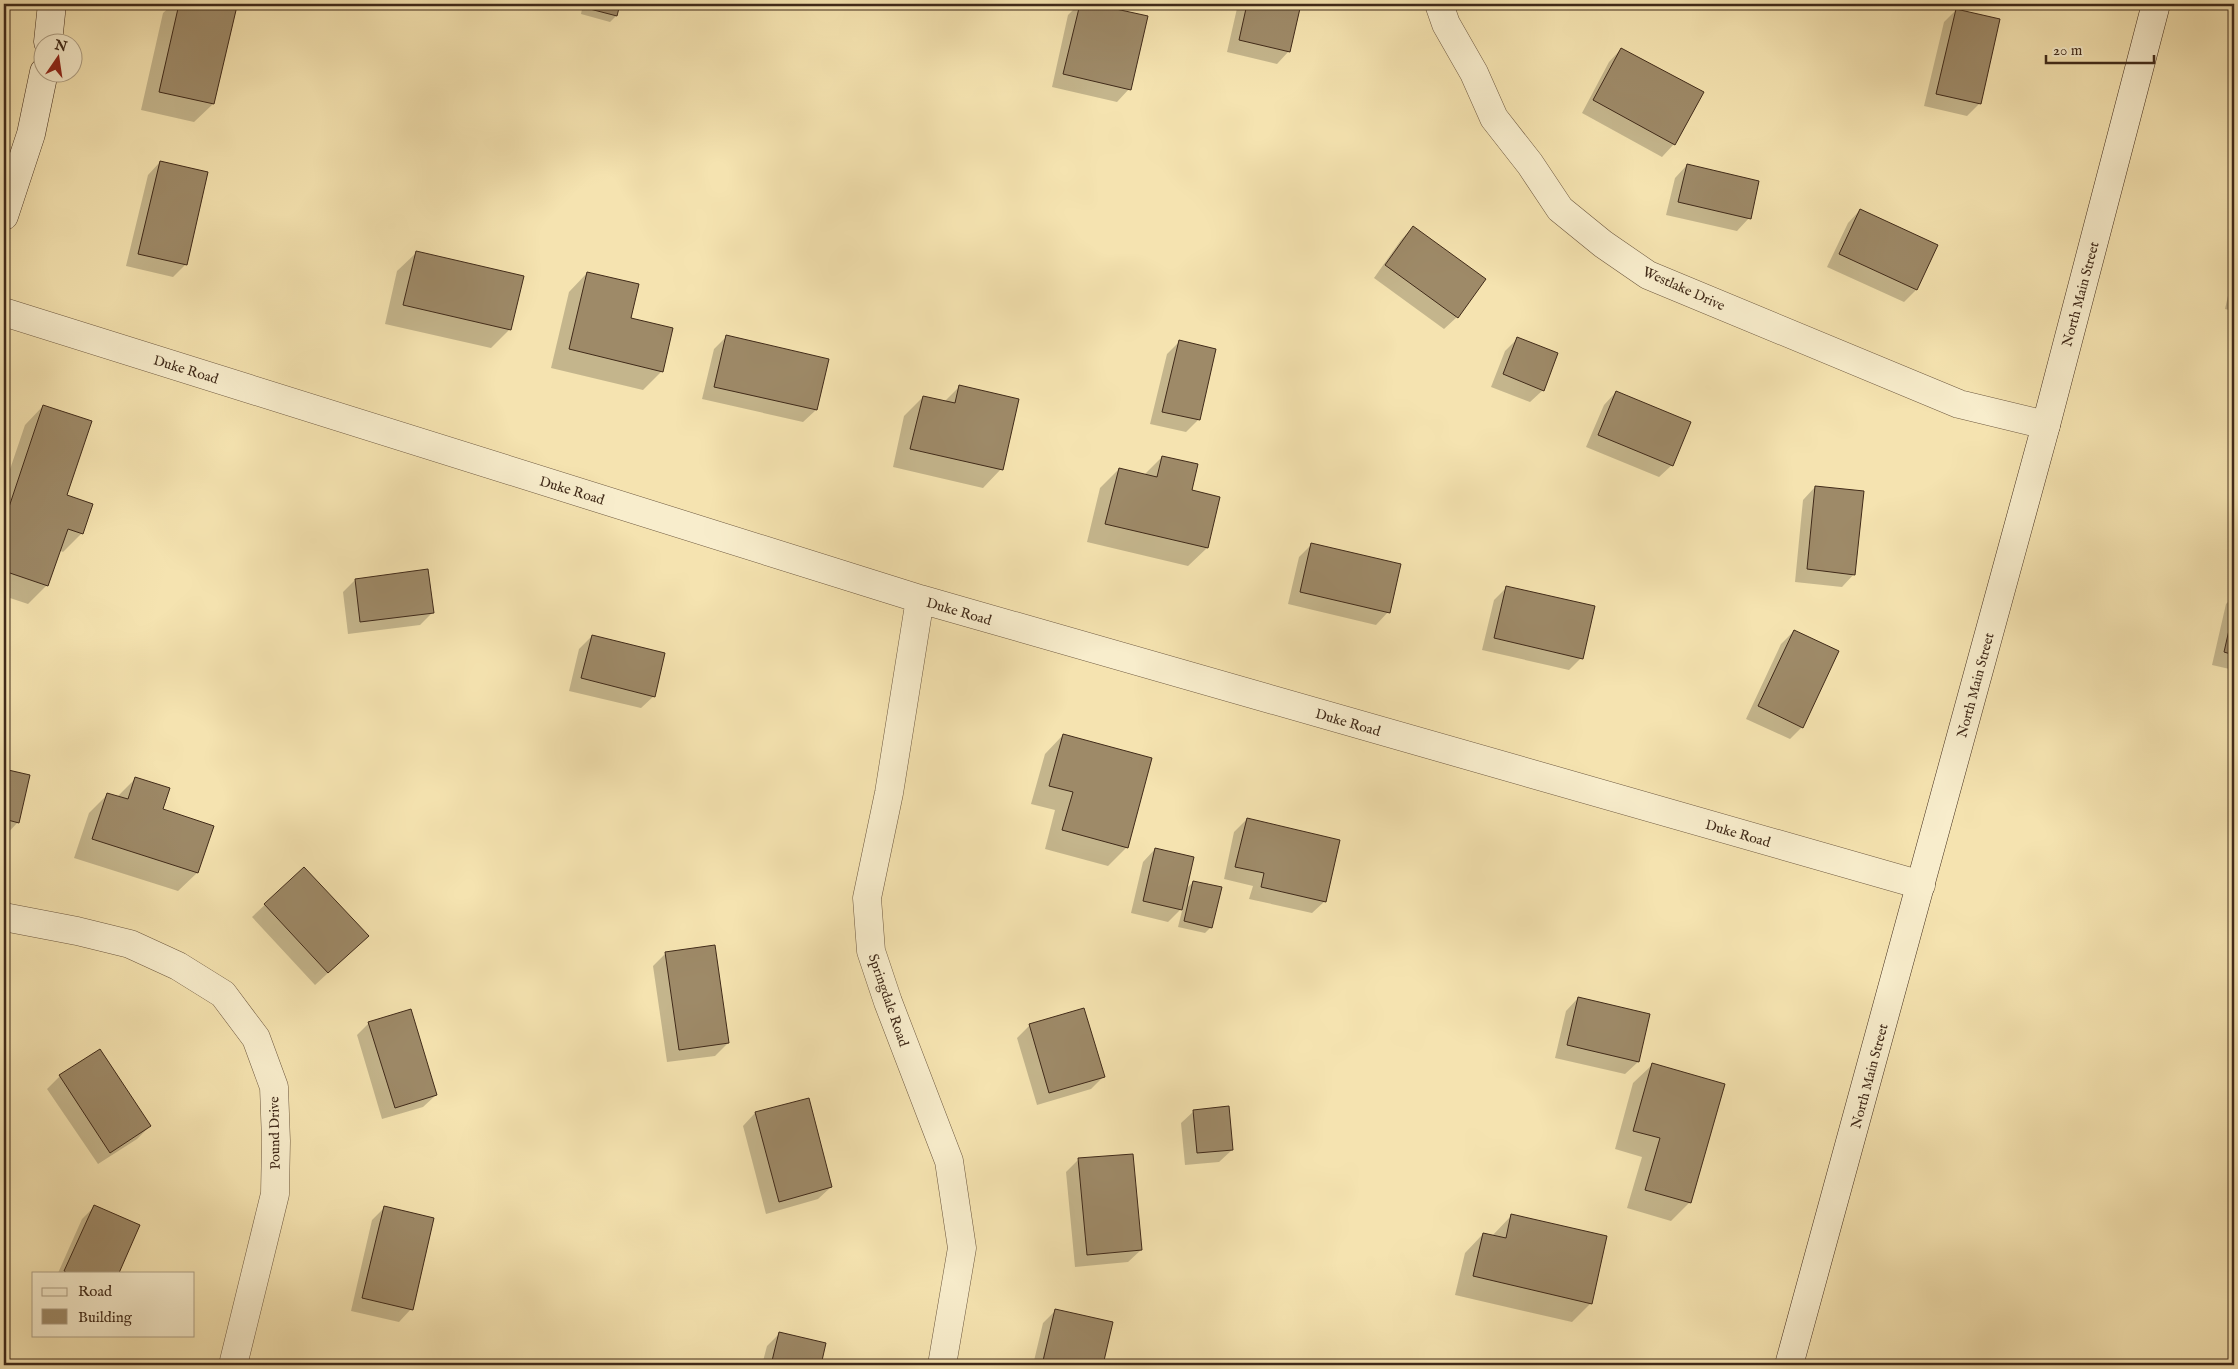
<svg xmlns="http://www.w3.org/2000/svg" width="2238" height="1369" font-family="'IM FELL English',serif">
<style>
.shadow{fill:#0003}
.building{fill:#9e8a68;stroke:#402a19}
.lines{fill:none;stroke-linecap:round;stroke-linejoin:round}
.street-casing{stroke:#6d583f;stroke-width:29}
.secondary-casing{stroke:#402a19;stroke-width:29}
.street{stroke:#f8edcc;stroke-width:28}
.secondary{stroke:#f8edcc;stroke-width:28}
.labels{text-anchor:middle;stroke-width:4;stroke-linejoin:round;paint-order:stroke}
.street-label{font-size:14px;fill:#402a19;stroke:#f8edcc}
</style>
<rect width="100%" height="100%" fill="#f5e3b0"/>
<filter id="stains"><feTurbulence type="fractalNoise" baseFrequency=".004" numOctaves="4"/><feColorMatrix values="0 0 0 0 .2 0 0 0 0 .09 0 0 0 0 .02 0 0 0 .5 -.17"/></filter>
<radialGradient id="worn" r=".72"><stop offset=".6" stop-color="#630" stop-opacity="0"/><stop offset="1" stop-color="#630" stop-opacity=".3"/></radialGradient>
<path class="shadow" d="M173,4H222L235,7L213,104L194,122L141,110L163,13Z
M583,4H619L616,16L610,22L581,14Z
M1079,4H1087L1146,17L1129,89L1117,102L1052,87L1068,15Z
M1238,4H1300L1289,51L1277,64L1227,52Z
M1956,10L1980,103L1967,116L1924,106L1944,22Z
M1621,49L1674,144L1662,157L1582,113L1609,62Z
M160,162L186,264L173,277L126,266L148,175Z
M1687,165L1749,218L1737,231L1666,215L1675,178Z
M1860,210L1916,290L1904,302L1827,267L1848,223Z
M1413,227L1457,317L1444,329L1374,278L1401,240Z
M416,253L510,329L491,348L385,324L397,271Z
M2234,269V311L2225,309Z
M587,273L630,319L662,371L643,390L551,368L569,292Z
M726,337L827,360L816,410L803,422L702,399L714,349Z
M1518,338L1543,390L1530,402L1491,387L1505,351Z
M1179,342L1198,420L1186,432L1150,424L1167,354Z
M959,387L1001,469L983,488L893,467L904,416L923,397L944,402Z
M1616,392L1672,465L1659,477L1586,447L1604,405Z
M43,406L65,496L82,533L63,552L59,550L47,585L28,604L4,596V487L25,425Z
M1162,457L1190,491L1207,548L1188,566L1087,542L1100,488L1119,469L1144,475Z
M1815,487L1854,574L1842,587L1795,582L1803,500Z
M1311,545L1388,612L1376,625L1288,604L1299,557Z
M355,580L433,612L420,625L348,634L343,592Z
M1507,587L1581,658L1569,670L1482,650L1494,600Z
M2234,596V670L2212,665L2226,604Z
M1794,631L1802,727L1790,739L1746,719L1781,644Z
M592,636L654,696L641,708L569,691L579,649Z
M1063,735L1127,847L1108,866L1045,849L1055,810L1031,804L1045,754Z
M4,770L29,776L18,822L6,835L4,834Z
M136,778L161,810L197,873L178,891L74,858L89,813L108,794L117,797Z
M1247,819L1325,901L1312,913L1249,899L1253,886L1224,879L1234,832Z
M1155,849L1185,890L1193,882L1211,927L1205,933L1178,927L1183,907L1168,922L1131,913L1143,862Z
M304,868L354,949L315,985L252,917Z
M666,953L728,1043L715,1056L667,1062L653,966Z
M1578,998L1638,1062L1625,1074L1555,1058L1566,1011Z
M369,1023L436,1095L423,1107L382,1119L357,1035Z
M1030,1025L1103,1077L1091,1089L1037,1105L1017,1038Z
M1652,1065L1690,1202L1671,1221L1627,1208L1642,1157L1615,1149L1633,1083Z
M60,1076L150,1126L137,1139L98,1164L47,1089Z
M808,1099L831,1187L818,1199L766,1214L743,1126L755,1113Z
M1194,1111L1232,1150L1219,1162L1185,1165L1181,1123Z
M1079,1159L1141,1250L1128,1262L1075,1267L1066,1172Z
M95,1206L118,1273H58L82,1219Z
M384,1208L411,1309L399,1322L351,1311L372,1220Z
M1511,1216L1591,1303L1572,1322L1455,1295L1465,1253L1483,1234L1492,1236Z
M1056,1310L1112,1323L1102,1365H1033L1043,1323Z
M779,1334L824,1344L819,1365H762L767,1346Z"/>
<path class="building" d="M179,4H227L237,6L214,104L159,92Z
M587,4H620L617,16L586,8Z
M1080,4H1093L1148,16L1131,90L1063,74Z
M1247,4H1301L1290,52L1239,40Z
M1956,9L2000,19L1981,104L1936,94Z
M1621,48L1704,92L1675,145L1593,100Z
M160,161L208,172L187,265L138,254Z
M1687,164L1759,181L1751,219L1678,202Z
M1860,209L1938,245L1917,290L1839,254Z
M1413,226L1486,279L1458,318L1385,265Z
M416,251L524,276L511,330L403,305Z
M587,272L639,284L631,318L673,328L663,372L569,349Z
M726,335L829,359L817,410L714,387Z
M1517,337L1558,353L1544,391L1503,374Z
M1179,340L1216,349L1200,420L1162,412Z
M959,385L1019,399L1003,470L910,449L923,396L955,403Z
M1616,391L1691,422L1673,466L1598,435Z
M43,405L92,421L67,495L93,504L83,534L68,529L48,586L4,571V522Z
M1162,456L1198,464L1192,490L1220,497L1208,548L1105,524L1119,468L1157,477Z
M1815,486L1864,491L1855,575L1807,569Z
M1311,543L1401,564L1390,613L1300,592Z
M428,569L434,613L360,622L355,579Z
M1506,586L1595,606L1583,659L1494,638Z
M2234,608V655L2224,652Z
M1794,630L1839,651L1803,728L1758,706Z
M592,635L665,653L655,697L581,678Z
M1063,734L1152,758L1128,848L1062,830L1073,792L1049,786Z
M4,769L30,775L19,823L4,819Z
M135,777L170,788L163,809L214,826L198,873L92,839L107,793L128,799Z
M1247,818L1340,840L1326,902L1261,887L1264,873L1235,867Z
M1155,848L1194,857L1182,910L1143,901Z
M304,867L369,936L328,973L264,904Z
M1193,881L1222,887L1212,928L1184,921Z
M715,945L729,1043L679,1050L665,952Z
M1578,997L1650,1014L1639,1062L1567,1045Z
M1084,1008L1105,1077L1049,1093L1029,1024Z
M411,1009L437,1095L395,1108L368,1022Z
M100,1049L151,1126L110,1153L59,1075Z
M1652,1063L1725,1084L1691,1203L1645,1190L1660,1138L1633,1131Z
M809,1098L832,1187L779,1202L755,1112Z
M1229,1106L1233,1150L1197,1153L1193,1110Z
M1133,1154L1142,1250L1087,1255L1078,1158Z
M94,1205L140,1225L119,1273H67L64,1271Z
M384,1206L434,1218L413,1310L362,1298Z
M1511,1214L1607,1236L1592,1304L1473,1276L1483,1233L1506,1238Z
M1055,1309L1113,1322L1103,1365H1042Z
M779,1332L826,1343L821,1365H771Z
M2095,1360L2111,1365H2093Z"/>
<g class="lines">
<defs>
<path id="street" d="M1439,4L1446,24L1474,73L1494,118L1530,164L1560,209L1603,244L1648,275L1959,404L2046,425
M4,312L920,599L1921,885
M920,599L889,793L867,898L871,951L888,1002L949,1161L962,1248L942,1365
M4,917L77,931L130,944L178,966L223,994L256,1038L274,1087L276,1141L275,1194L233,1365"/>
<path id="secondary" d="M48,42L52,4
M4,216L31,134L44,72
M1789,1365L2046,425L2156,4"/>
</defs>
<use href="#street" class="street-casing"/>
<use href="#secondary" class="secondary-casing"/>
<use href="#street" class="street"/>
<use href="#secondary" class="secondary"/>
</g>
<g class="labels">
<g class="street-label">
<text transform="translate(1684 288) rotate(24)" y="5">Westlake Drive</text>
<text transform="translate(2080 294) rotate(-75)" y="5">North Main Street</text>
<text transform="translate(186 369) rotate(17)" y="5">Duke Road</text>
<text transform="translate(572 490) rotate(17)" y="5">Duke Road</text>
<text transform="translate(959 611) rotate(16)" y="5">Duke Road</text>
<text transform="translate(1975 685) rotate(-75)" y="5">North Main Street</text>
<text transform="translate(1348 722) rotate(16)" y="5">Duke Road</text>
<text transform="translate(1738 833) rotate(16)" y="5">Duke Road</text>
<text transform="translate(889 1000) rotate(71)" y="5">Springdale Road</text>
<text transform="translate(1869 1076) rotate(-75)" y="5">North Main Street</text>
<text transform="translate(274 1133) rotate(-91)" y="5">Pound Drive</text>
</g>
</g>
<rect width="2238" height="1369" fill="none" stroke="#f5e3b0" stroke-width="20"/>
<rect x="5" y="5" width="2228" height="1359" fill="none" stroke="#402a19" stroke-width="2.5"/>
<rect x="10" y="10" width="2218" height="1349" fill="none" stroke="#402a19"/>
<rect x="32" y="1272" width="162" height="65" fill="#f8edcc" stroke="#ae9f84"/>
<rect x="42" y="1288" width="25" height="8" fill="#f8edcc" stroke="#ae9f84"/>
<text x="78" y="1296" font-size="15" fill="#402a19">Road</text>
<rect x="42" y="1309" width="25" height="15" fill="#9e8a68" stroke="#ae9f84"/>
<text x="78" y="1322" font-size="15" fill="#402a19">Building</text>
<g transform="translate(58 58) rotate(13)"><circle r="24" fill="#f8edcc" stroke="#ae9f84"/>
<path d="M0-4L9 19L0 12L-9 19Z" fill="#8f2418"/>
<text y="-8" font-size="14" font-weight="bold" text-anchor="middle" fill="#402a19">N</text>
</g>
<path d="M2046 55v8h108v-8" fill="none" stroke="#402a19" stroke-width="2.5"/>
<text x="2053" y="55" font-size="15" fill="#402a19" stroke="#f8edcc" stroke-width="4" paint-order="stroke">20 m</text>
<rect width="100%" height="100%" filter="url(#stains)"/>
<rect width="100%" height="100%" fill="url(#worn)"/>
</svg>
